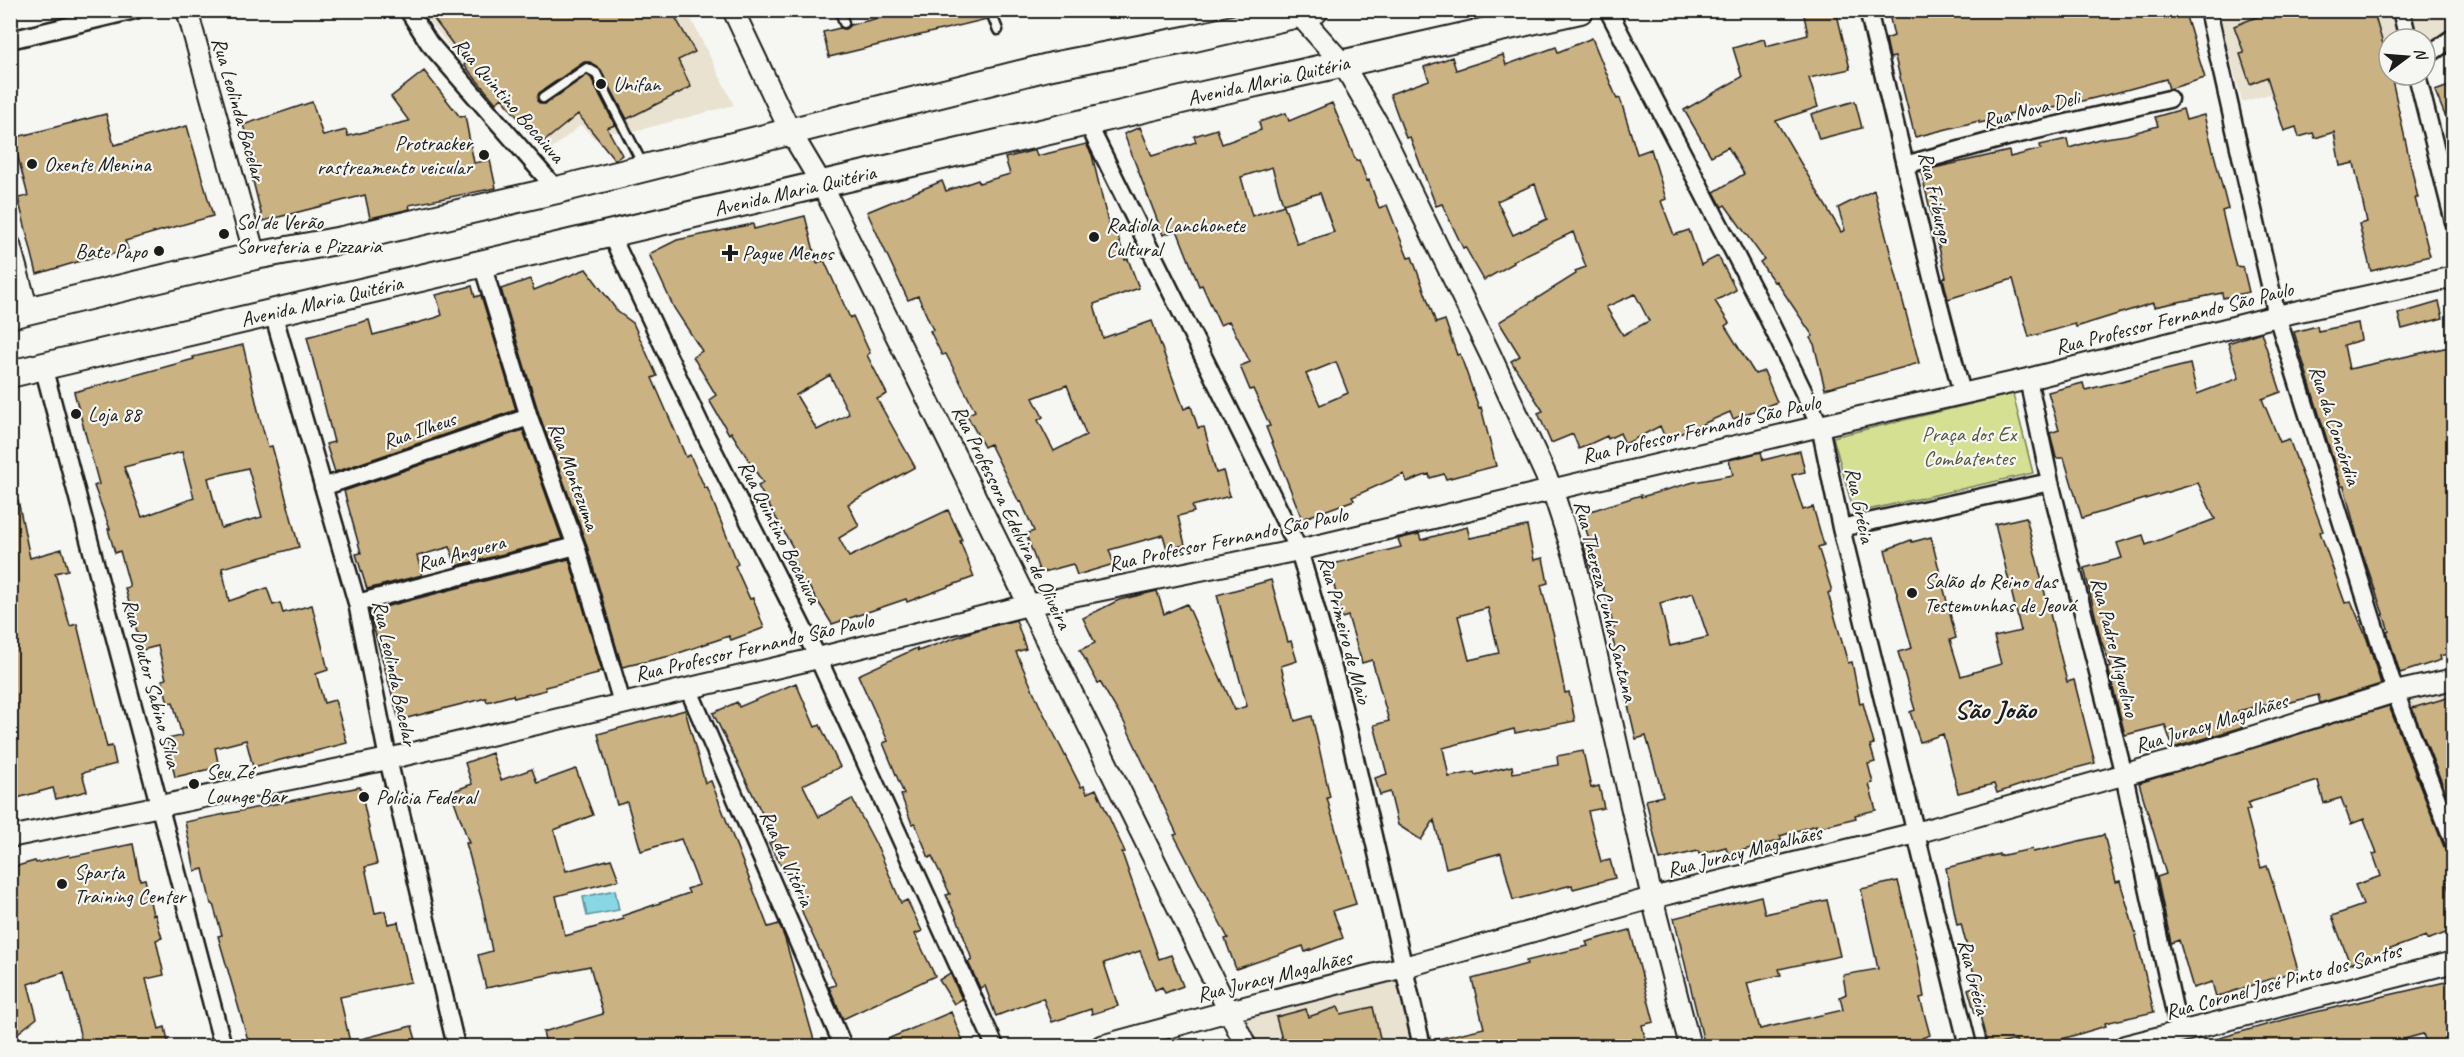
<svg xmlns="http://www.w3.org/2000/svg" width="2464" height="1057" font-family="Caveat,sans-serif">
<style>
.built{fill:#e9e2d0}
.green{fill:#d5e093;stroke:#787e58;stroke-width:1.5}
.water{fill:#87d7e4;stroke:#5c8c94;stroke-width:1.5}
.building{fill:#cab282;stroke:#1c1c1c;stroke-width:1.5;fill-rule:evenodd}
.lines{fill:none;stroke-linecap:round;stroke-linejoin:round}
.service-casing{stroke:#1c1c1c;stroke-width:13}
.minor-casing{stroke:#1c1c1c;stroke-width:21}
.tertiary-casing{stroke:#1c1c1c;stroke-width:24}
.primary-casing{stroke:#1c1c1c;stroke-width:30}
.service{stroke:#f6f6f2;stroke-width:8}
.minor{stroke:#f6f6f2;stroke-width:16}
.tertiary{stroke:#f6f6f2;stroke-width:20}
.primary{stroke:#f6f6f2;stroke-width:26}
.poi-dot{fill:#1c1c1c;stroke:#f6f6f2;stroke-width:2}
.labels{text-anchor:middle;stroke-width:4.5;stroke-linejoin:round;paint-order:stroke}
.street-label{font-size:21px;fill:#1c1c1c;stroke:#f6f6f2}
.poi-label{font-size:21px;fill:#1c1c1c;stroke:#f6f6f2;text-anchor:start}
.park-label{font-size:21px;fill:#545740;stroke:#f6f6f2}
.district-label{font-size:27px;font-weight:bold;fill:#1c1c1c;stroke:#f6f6f2}
</style>
<rect width="100%" height="100%" fill="#f6f6f2"/>
<filter id="ink" filterUnits="userSpaceOnUse"><feTurbulence type="fractalNoise" baseFrequency=".0167" numOctaves="2"/><feDisplacementMap in="SourceGraphic" scale="12" xChannelSelector="R" yChannelSelector="G"/><feConvolveMatrix kernelMatrix="1 2 1 2 8 2 1 2 1" color-interpolation-filters="sRGB"/></filter>
<g filter="url(#ink)">
<path class="built" d="M421,11H687L734,105L628,133L612,132L595,139L581,125L545,154L502,101L496,105Z
M2218,11H2395L2402,39H2389V60L2242,102Z
M2407,11H2453V26L2425,46V39H2415Z
M2453,690V828L2407,703Z
M1400,975L1415,1046H1256L1242,1019Z"/>
<path class="green" d="M2013,394L2033,473L1854,513L1833,437Z"/>
<path class="water" d="M615,890L619,910L587,916L583,897Z"/>
<path class="building" d="M427,10H671L695,52L678,60L691,87L627,119L601,70L590,62H584L539,93L537,101L541,104H546L587,75L591,78L615,125L607,128L622,155L615,160L578,114L540,145L502,98L496,103L464,65L467,63Z
M911,10H984L987,19L829,57L823,32L840,28L845,29L850,25Z
M1803,10H1836L1850,69L1809,78L1818,107L1776,121L1841,232L1845,230L1838,208L1874,190L1919,363L1825,389L1814,344L1810,338L1813,336L1776,281L1774,282L1760,262L1764,259L1725,205L1722,207L1714,192L1744,174L1728,147L1711,156L1684,110L1742,77L1733,48L1764,39L1766,46L1808,35Z
M1888,10H2184L2205,78L2169,89L2166,79L2115,93L2049,109L2048,106L2008,114L2009,117L1979,123V121L1915,137L1895,57L1890,58L1886,39L1894,36Z
M2274,10H2373L2388,61L2389,75H2391L2418,198H2415L2430,256L2371,271L2359,224L2367,222L2354,163L2340,166L2334,132L2315,138L2313,133L2299,137L2296,127L2284,131L2267,77L2250,84L2240,54L2244,53L2234,26Z
M1592,38L1617,99L1620,98L1637,154L1651,149L1666,199L1661,201L1674,235L1689,230L1701,265L1718,256L1736,290L1715,301L1729,323L1725,326L1755,374L1764,371L1777,402L1733,419L1730,412L1666,440L1660,426L1625,444L1620,433L1608,439L1607,436L1579,449L1573,434L1551,443L1538,413L1543,411L1511,361L1520,356L1499,322L1576,274L1575,271L1586,267L1573,232L1513,261L1514,263L1484,280L1465,247L1463,248L1442,204L1436,206L1410,137L1406,138L1390,94L1429,80L1424,67L1452,57L1456,70L1503,55L1506,65L1556,47L1558,52ZM1535,184L1547,219L1513,235L1497,201ZM1635,294L1649,321L1623,335L1606,307Z
M424,71L460,117L465,116L474,163L490,160L496,188L409,205L410,209L370,218L365,195L263,221L250,169L257,167L243,125L312,102L323,136L346,130L348,136L409,121L391,97Z
M2454,84V135H2453L2435,91Z
M1855,101L1862,128L1819,139L1811,114Z
M1332,103L1356,161L1359,160L1367,181L1369,180L1379,208L1387,205L1408,258L1412,257L1436,323L1445,320L1457,355L1460,354L1479,408L1481,407L1496,466L1446,479L1444,474L1430,478L1429,474L1407,482L1404,474L1352,497L1354,500L1302,519L1266,427L1270,426L1253,389L1250,390L1240,366L1250,362L1229,321L1220,325L1202,285L1199,286L1177,230L1163,235L1124,134L1140,127L1152,156L1196,142L1194,136L1217,129L1222,144L1261,130L1259,122L1286,113L1289,121ZM1272,167L1283,204L1320,193L1334,232L1297,244L1284,205L1252,216L1241,177ZM1336,362L1348,393L1320,405L1306,374Z
M2183,109L2186,120L2204,115L2228,209L2222,211L2231,248L2236,266L2243,267L2249,292L2223,298L2222,293L2154,307L2153,303L2076,327L2075,324L2029,337L2013,279L1948,299L1943,278L1946,277L1921,171L2009,151L2010,157L2041,149L2040,145L2067,139L2069,148L2099,139L2126,135L2158,126L2155,117Z
M106,114L114,145L187,126L213,216L125,241L128,249L98,259L97,256L37,274L18,198L28,196L13,138Z
M1086,144L1092,155L1110,231L1116,229L1125,260L1128,259L1139,288L1094,304L1103,338L1152,321L1184,409L1191,406L1198,428L1204,427L1216,473L1223,471L1230,496L1192,506L1194,512L1178,516L1185,545L1167,549L1163,535L1109,550L1114,564L1077,575L1073,564L1040,573L1026,534L1034,531L1021,501L1019,502L990,444L984,447L967,415L975,411L946,354L942,355L930,331L933,330L918,296L908,300L867,212L942,181L946,191L978,180L979,183L1010,174L1005,158L1035,150L1037,156ZM1067,385L1086,435L1054,451L1038,420L1043,417L1033,398Z
M805,216L817,263L824,260L850,318L853,316L870,353L867,355L887,394L877,399L915,467L848,504L859,526L839,538L849,557L948,510L962,540L960,541L974,577L907,602L906,599L832,624L809,587L806,588L788,551L793,548L758,486L763,483L731,432L729,434L709,400L716,395L693,357L702,351L674,308L649,254L677,240L753,224L754,229ZM830,375L849,414L817,430L796,395Z
M586,269L618,312L633,323L657,376L652,378L669,417L686,457L690,455L705,488L707,487L738,564L735,566L750,599L753,598L764,628L731,640L729,636L670,656L622,667L586,543L539,414L501,289L530,279L534,290Z
M472,286L475,297L481,295L516,410L335,472L326,444L334,442L307,337L369,320L373,335L435,318L442,315L436,295Z
M2439,302L2443,318L2402,329L2398,314Z
M2358,323L2361,340L2344,345L2349,369L2449,347L2454,367V652L2440,656L2441,660L2400,673L2387,632L2389,631L2358,540L2344,486H2341L2294,332L2317,326L2318,331Z
M2261,332L2281,392L2262,399L2280,442L2289,439L2323,531L2320,532L2345,603L2351,601L2367,639L2381,684L2320,703L2318,695L2280,705L2279,701L2238,711L2242,727L2173,748L2165,725L2125,735L2108,668L2111,667L2101,640L2084,568L2122,558L2117,543L2143,535L2146,545L2215,519L2198,483L2082,518L2064,458H2056L2050,433L2059,430L2048,392L2083,383L2085,390L2190,364L2197,394L2239,378L2228,343Z
M243,345L260,419L268,447L272,446L299,547L222,568L229,601L267,588L273,605L280,603L283,613L312,605L328,670L316,674L324,703L335,700L347,743L253,767L246,740L215,748L219,767L175,777L167,739L182,736L173,702L168,703L162,680L166,679L158,646L142,650L125,588L130,587L120,551L115,553L108,529H110L94,486L99,484L74,392L194,359L193,357ZM182,452L194,498L142,517L124,467ZM248,468L262,517L221,528L208,478Z
M523,430L562,539L456,566L450,547L417,556L422,575L367,589L356,554L361,553L344,491Z
M1800,451L1805,472L1792,475L1803,510L1813,507L1824,545L1818,547L1832,591L1828,593L1848,663L1852,662L1860,704L1863,703L1874,744L1870,745L1875,762L1868,764L1873,783L1869,784L1876,810L1855,815L1856,818L1816,828V825L1780,836L1782,840L1728,854L1726,847L1699,854L1698,851L1660,860L1646,800L1663,796L1646,736L1636,739L1610,628H1614L1599,572L1593,574L1583,544L1590,542L1581,514L1641,495V497L1694,482L1733,475L1729,460L1761,452L1763,460ZM1693,593L1708,637L1670,646L1660,603Z
M18,500L30,558L62,549L68,570L55,573L70,626L77,624L107,747L112,746L116,764L82,773L87,791L56,799L53,788L10,800V501Z
M2026,517L2067,682L2074,680L2095,763L2053,774L1997,793L1994,784L1958,793L1943,734L1920,742L1910,712L1915,710L1898,652L1912,648L1885,550L1911,540L1912,542L1931,537L1956,638L1950,640L1961,676L2001,664L1994,637L2021,631L1995,524Z
M1527,526L1534,560L1543,558L1548,583L1541,585L1554,636L1565,693L1569,692L1575,721L1515,733L1514,729L1443,748L1449,777L1474,772L1475,775L1512,766L1513,773L1558,765L1557,756L1583,751L1591,788L1599,786L1604,808L1588,811L1601,862L1610,860L1615,878L1573,889L1572,885L1513,900L1501,853L1446,868L1434,820L1421,840L1398,825L1390,792L1380,795L1375,778L1387,774L1374,725L1389,721L1372,660L1362,663L1348,616L1342,618L1329,565L1401,547L1398,539L1419,534L1421,540L1467,527L1470,538ZM1488,608L1499,653L1469,660L1458,616Z
M569,559L602,671L597,672L598,674L545,687L546,690L514,698L513,695L487,702L486,698L399,720L369,611Z
M1271,580L1288,642L1291,641L1297,661L1281,666L1295,721L1312,716L1330,797L1327,798L1356,904L1333,911L1343,938L1305,952L1303,946L1236,969L1225,939L1228,938L1174,835L1177,834L1124,722L1100,682L1098,683L1080,650L1095,643L1083,618L1119,600L1157,591L1164,614L1187,604L1235,710L1247,706L1217,595Z
M1016,620L1026,649L1016,652L1039,704L1081,787L1084,786L1087,793L1096,789L1125,852L1122,853L1159,959L1171,955L1183,986L1165,993L1162,987L1155,990L1140,951L1104,963L1118,1006L1092,1014L1091,1009L1052,1022L1043,998L996,1016L985,986L980,988L968,962L972,960L959,923L946,895L950,894L932,856L929,858L915,823L912,824L901,795L904,794L883,743L888,741L858,675L917,648L918,651L977,630Z
M796,683L815,727L820,725L840,767L803,785L819,817L852,799L879,850L901,903L907,900L922,931L915,934L935,976L843,1019L829,987L836,985L804,917L800,905H802L769,843L775,840L713,713L737,702L739,707Z
M2454,696V813L2412,708Z
M2389,706L2444,847L2454,853V881L2446,882L2454,902V930L2427,940L2426,936L2350,964L2332,916L2363,905L2355,885L2381,876L2373,854L2377,853L2364,819L2351,824L2341,798L2324,803L2318,781L2247,803L2250,809L2246,811L2261,868L2267,866L2273,884L2298,970L2216,997L2212,982L2193,988L2179,940L2171,943L2157,877L2166,874L2139,783Z
M685,710L705,783L711,781L768,927L779,924L785,939L816,1047H547L543,1032L603,1014L590,966L486,988L478,955L492,951L482,901L466,843H469L451,792L472,784L465,763L492,753L501,780L532,769L537,783L576,769L593,815L554,830L566,871L611,859L619,880L556,896L565,936L624,919L622,916L689,893L687,889L699,885L681,839L641,851L627,802L617,805L598,734Z
M360,787L377,864L365,867L375,913L385,911L388,924L398,922L411,982L340,997L351,1047H250L218,936L222,935L213,904H211L203,869L195,871L185,822Z
M2104,835L2116,882L2120,881L2135,932L2154,1012L2105,1023L2106,1026L2035,1047H2017L2016,1040L1988,1047L1979,1012L1975,1013L1968,989L1977,986L1961,924L1957,925L1946,868L1999,854V856L2032,849L2033,852Z
M133,844L140,880L145,879L153,915L155,914L162,938L156,940L164,975L146,979L159,1029L165,1027L169,1046H83L64,972L28,984L37,1018L10,1039V868L35,861L36,863L69,855L70,857Z
M1898,881L1918,962L1924,997L1920,998L1930,1035L1922,1038L1924,1047H1705L1674,918L1761,896L1765,914L1827,900L1840,956L1779,969L1781,975L1747,983L1760,1029L1843,1010L1840,997L1846,994L1843,975L1878,969L1861,889Z
M1630,930L1654,1022L1642,1025L1647,1047H1594L1592,1039L1560,1047H1434L1433,1040L1484,1028L1472,979L1527,964L1526,961L1588,946L1586,942Z
M950,973L962,999L954,1004L939,980Z
M2454,980V1022L2445,1024L2454,1047H2428L2423,1034L2386,1044V1047H2338L2336,1038L2304,1047H2210L2209,1041L2294,1017Z
M1338,1007L1341,1014L1373,1007L1382,1047H1284L1276,1017L1306,1009L1308,1017Z
M951,1012L963,1041L950,1047H869Z
M412,1026L418,1047H354L353,1041Z"/>
<g class="lines">
<defs>
<path id="service" d="M840,10L844,23
M990,10L998,30
M543,98L587,68L596,73L643,165"/>
<path id="minor" d="M408,10L429,43L557,190
M1608,10L1767,316L1820,426L1841,528L1968,1046
M1868,10L1931,274L1962,393
M2208,10L2277,316L2395,692L2454,843
M2401,10L2408,39
M10,40L135,10
M2425,57L2454,37
M2417,75L2454,222
M1087,122L1299,550L1339,690L1422,1046
M1905,165L2007,137L2169,99
M611,235L703,430L818,658L995,1046
M482,264L529,417L576,546L622,703
M273,313L357,603L388,759L456,1046
M43,366L223,1046
M2028,379L2050,482L2124,775L2179,1032
M323,487L529,417
M1841,528L2050,482
M357,603L576,546
M688,688L843,1046"/>
<path id="tertiary" d="M187,10L255,256
M733,10L790,131L821,183L1246,1046
M1295,10L1343,64L1379,126L1490,354L1552,489L1575,559L1652,898L1690,1046
M10,245L28,311
M10,837L388,759L818,658L1028,605L1299,550L1820,426L2028,379L2277,316L2454,277
M1101,1046L1229,1011L1404,967L1652,898L1916,833L2197,754L2395,692L2454,679
M2125,1046L2454,962"/>
<g id="primary">
<path d="M10,315L255,256L342,240L557,190L1052,66L1190,39L1315,10"/>
<path id="s1" d="M10,374L1203,95L1580,10"/>
</g>
</defs>
<use href="#service" class="service-casing"/>
<use href="#minor" class="minor-casing"/>
<use href="#tertiary" class="tertiary-casing"/>
<use href="#primary" class="primary-casing"/>
<use href="#service" class="service"/>
<use href="#minor" class="minor"/>
<use href="#tertiary" class="tertiary"/>
<use href="#primary" class="primary"/>
</g>
</g>
<g class="poi-dot">
<circle cx="601" cy="84" r="6"/>
<circle cx="484" cy="155" r="6"/>
<circle cx="32" cy="164" r="6"/>
<circle cx="224" cy="234" r="6"/>
<circle cx="1094" cy="237" r="6"/>
<circle cx="159" cy="251" r="6"/>
<path d="M727 244h6v6h6v6h-6v6h-6v-6h-6v-6h6z"/>
<circle cx="76" cy="414" r="6"/>
<circle cx="1912" cy="593" r="6"/>
<circle cx="194" cy="784" r="6"/>
<circle cx="364" cy="797" r="6"/>
<circle cx="62" cy="884" r="6"/>
</g>
<g class="labels">
<g class="street-label">
<text dy="7" stroke="none"><textPath href="#s1" startOffset="1292">Avenida Maria Quitéria</textPath></text>
<text transform="translate(509 100) rotate(49)" y="7">Rua Quintino Bocaiuva</text>
<text transform="translate(239 109) rotate(74)" y="7">Rua Leolinda Bacelar</text>
<text transform="translate(2031 109) rotate(-14)" y="7">Rua Nova Deli</text>
<text dy="7" stroke="none"><textPath href="#s1" startOffset="806">Avenida Maria Quitéria</textPath></text>
<text transform="translate(1936 197) rotate(77)" y="7">Rua Friburgo</text>
<text dy="7" stroke="none"><textPath href="#s1" startOffset="320">Avenida Maria Quitéria</textPath></text>
<text transform="translate(2174 318) rotate(-14)" y="7">Rua Professor Fernando São Paulo</text>
<text transform="translate(2335 425) rotate(72)" y="7">Rua da Concórdia</text>
<text transform="translate(1701 429) rotate(-13)" y="7">Rua Professor Fernando São Paulo</text>
<text transform="translate(419 430) rotate(-19)" y="7">Rua Ilheus</text>
<text transform="translate(574 476) rotate(70)" y="7">Rua Montezuma</text>
<text transform="translate(1860 505) rotate(78)" y="7">Rua Grécia</text>
<text transform="translate(1012 517) rotate(64)" y="7">Rua Professora Edelvira de Oliveira</text>
<text transform="translate(780 532) rotate(63)" y="7">Rua Quintino Bocaiuva</text>
<text transform="translate(1228 539) rotate(-12)" y="7">Rua Professor Fernando São Paulo</text>
<text transform="translate(461 553) rotate(-15)" y="7">Rua Anguera</text>
<text transform="translate(1606 601) rotate(76)" y="7">Rua Thereza Cunha Santana</text>
<text transform="translate(1345 630) rotate(75)" y="7">Rua Primeiro de Maio</text>
<text transform="translate(754 647) rotate(-13)" y="7">Rua Professor Fernando São Paulo</text>
<text transform="translate(2115 647) rotate(76)" y="7">Rua Padre Miguelino</text>
<text transform="translate(395 673) rotate(78)" y="7">Rua Leolinda Bacelar</text>
<text transform="translate(152 683) rotate(75)" y="7">Rua Doutor Sabino Silva</text>
<text transform="translate(2211 723) rotate(-17)" y="7">Rua Juracy Magalhães</text>
<text transform="translate(1744 851) rotate(-14)" y="7">Rua Juracy Magalhães</text>
<text transform="translate(787 858) rotate(66)" y="7">Rua da Vitória</text>
<text transform="translate(1274 976) rotate(-14)" y="7">Rua Juracy Magalhães</text>
<text transform="translate(1974 977) rotate(76)" y="7">Rua Grécia</text>
<text transform="translate(2283 981) rotate(-15)" y="7">Rua Coronel José Pinto dos Santos</text>
</g>
<g class="poi-label">
<text x="613" y="91">Unifan</text>
<text x="472" y="150" text-anchor="end">Protracker<tspan x="472" dy="24">rastreamento veicular</tspan></text>
<text x="44" y="171">Oxente Menina</text>
<text x="236" y="229">Sol de Verão<tspan x="236" dy="24">Sorveteria e Pizzaria</tspan></text>
<text x="1106" y="232">Radiola Lanchonete<tspan x="1106" dy="24">Cultural</tspan></text>
<text x="147" y="258" text-anchor="end">Bate Papo</text>
<text x="742" y="260">Pague Menos</text>
<text x="88" y="421">Loja 88</text>
<text x="1924" y="588">Salão do Reino das<tspan x="1924" dy="24">Testemunhas de Jeová</tspan></text>
<text x="206" y="779">Seu Zé<tspan x="206" dy="24">Lounge Bar</tspan></text>
<text x="376" y="804">Polícia Federal</text>
<text x="74" y="879">Sparta<tspan x="74" dy="24">Training Center</tspan></text>
</g>
<g class="park-label">
<text x="1969" y="441">Praça dos Ex<tspan x="1969" dy="24">Combatentes</tspan></text>
</g>
<g class="district-label">
<text x="1995" y="718">São João</text>
</g>
</g>
<rect width="2464" height="1057" fill="none" stroke="#f6f6f2" stroke-width="36"/>
<rect x="18" y="18" width="2428" height="1021" fill="none" stroke="#1c1c1c" stroke-width="2" filter="url(#ink)"/>
<g transform="translate(2407 57) rotate(74)"><circle r="28" fill="#f6f6f2" stroke="#9f9f9c" stroke-width="1.5"/>
<path d="M0-4.5L10 22L0 15L-10 22Z" fill="#1c1c1c"/>
<text y="-9" font-size="16" font-weight="bold" text-anchor="middle" fill="#1c1c1c">N</text>
</g>
</svg>
